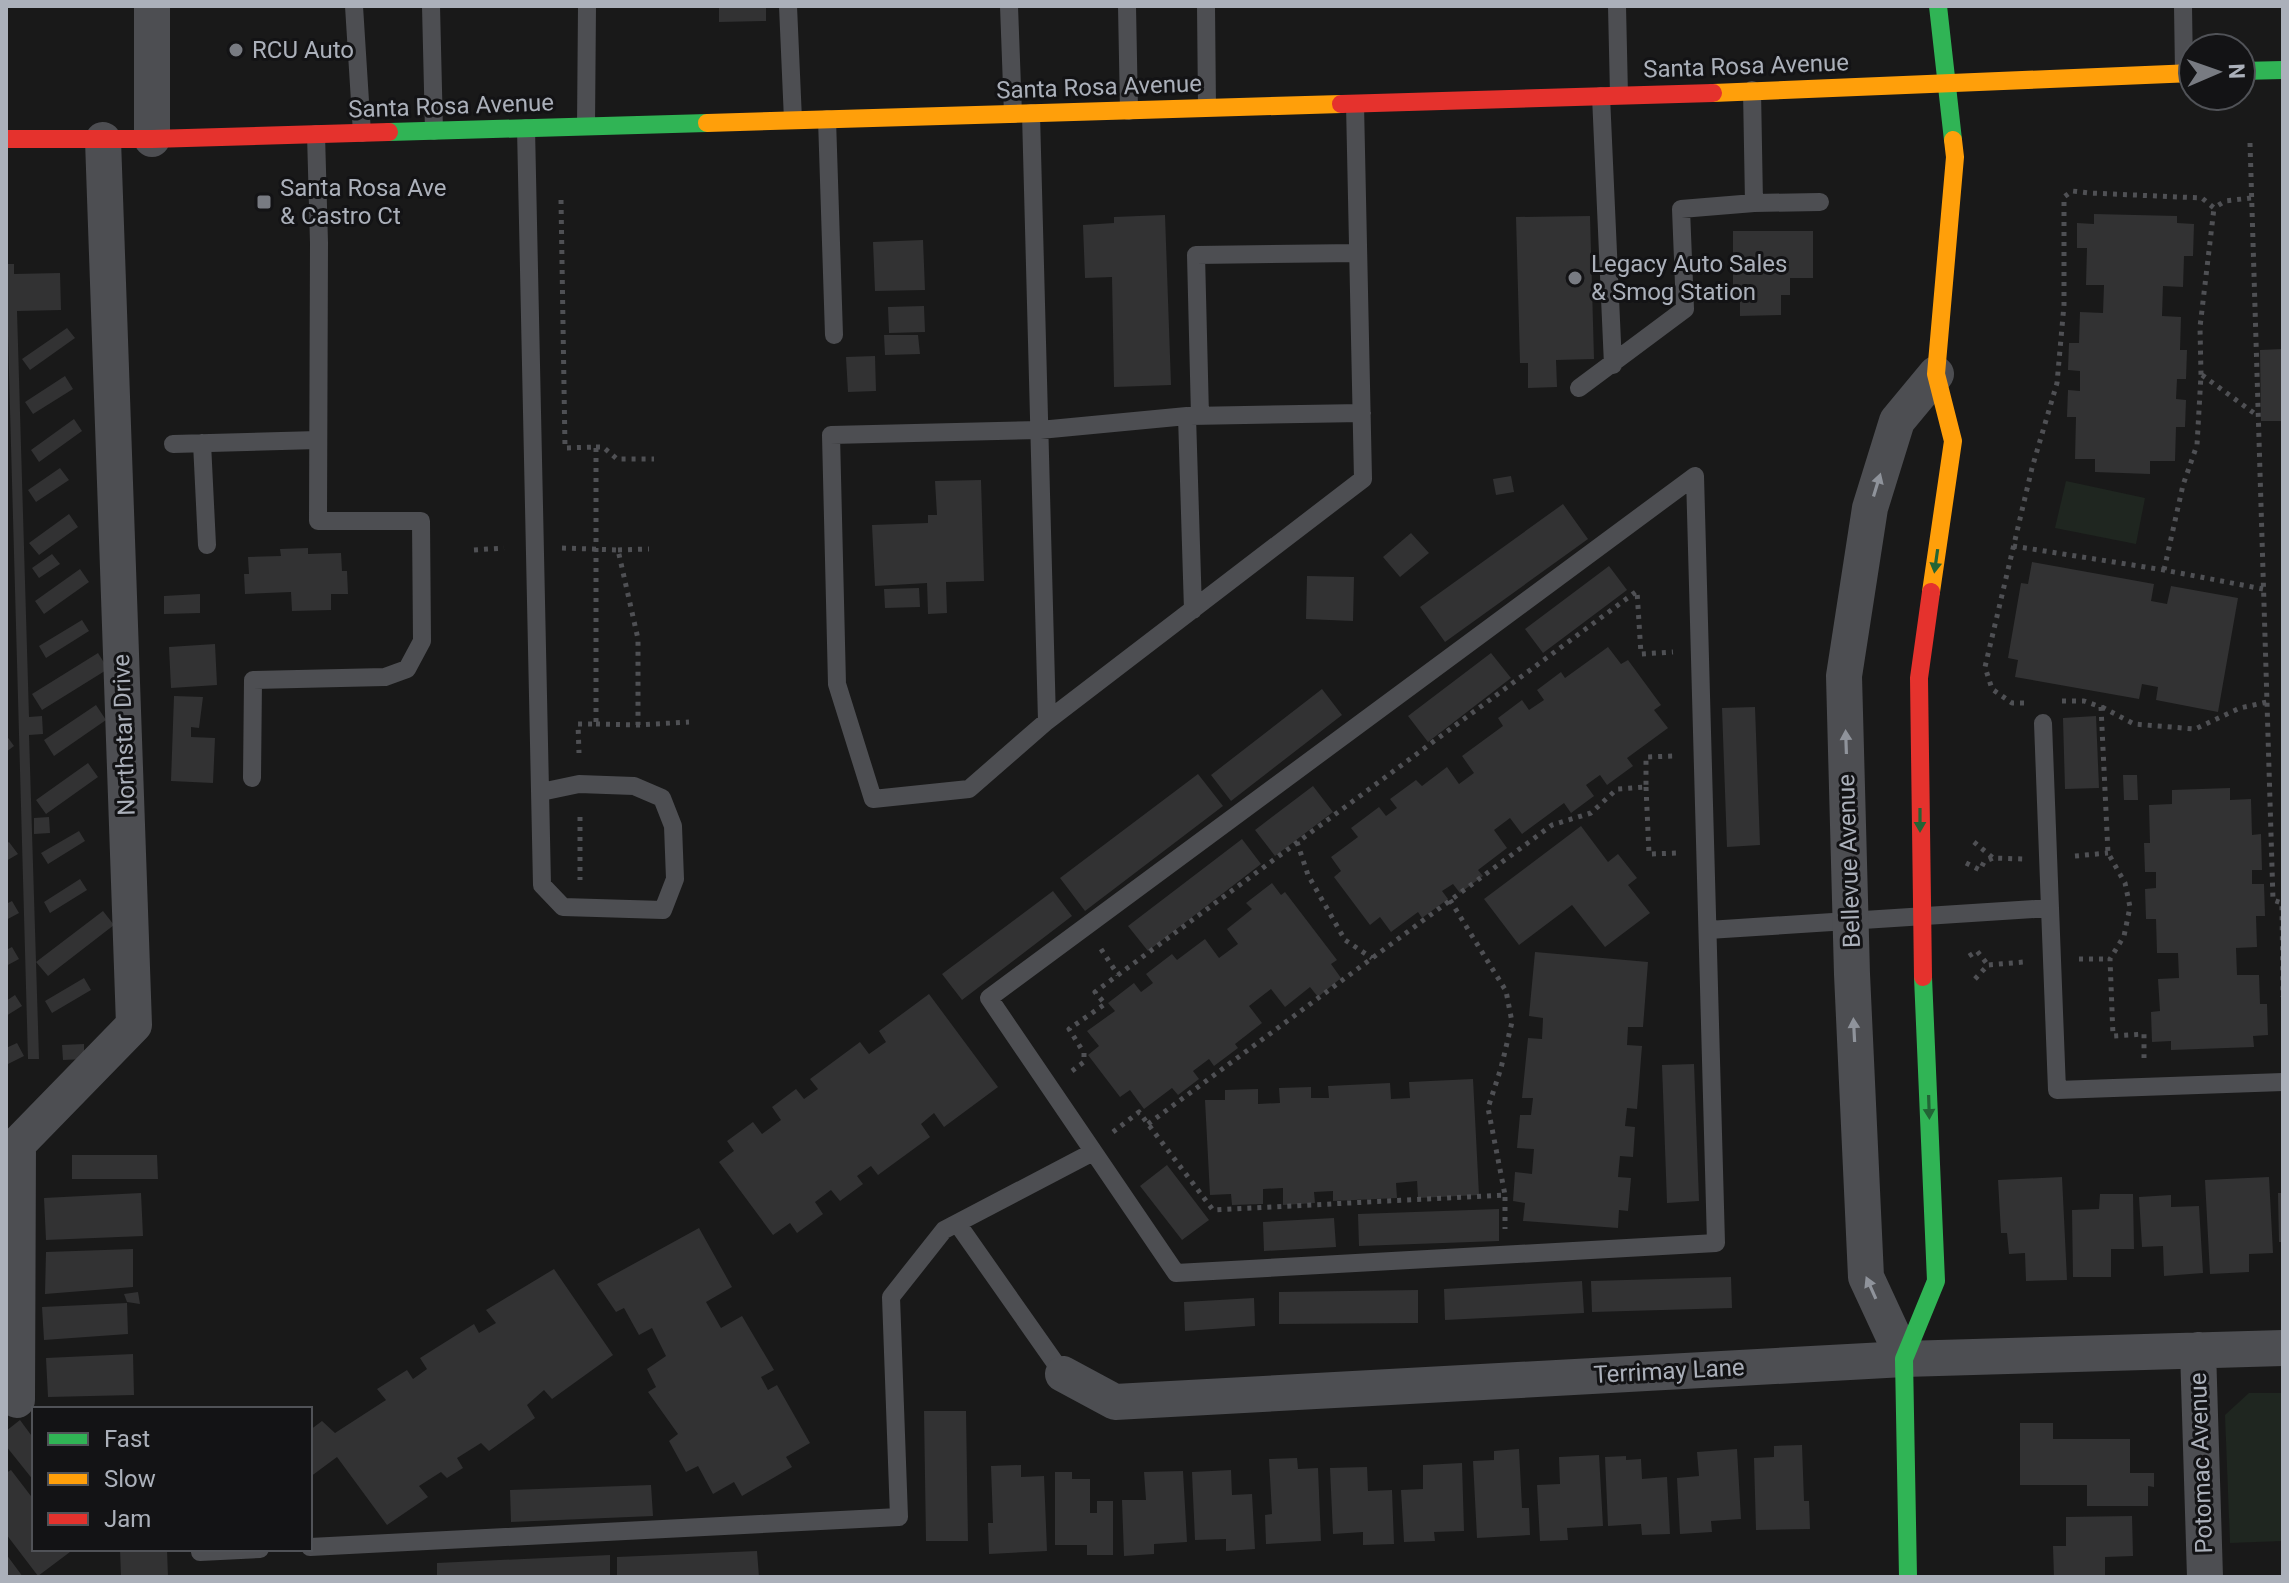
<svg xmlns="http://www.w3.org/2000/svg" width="2289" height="1583" font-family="Roboto,sans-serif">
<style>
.green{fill:#1f2620}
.building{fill:#323233}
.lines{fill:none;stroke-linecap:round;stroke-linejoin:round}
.path{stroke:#4f5054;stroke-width:5;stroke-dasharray:4 6;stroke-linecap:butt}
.lane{stroke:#4d4e52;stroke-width:18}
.street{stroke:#4d4e52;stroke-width:36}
.fast{stroke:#30b455;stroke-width:18}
.slow{stroke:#ff9f0a;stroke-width:18}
.jam{stroke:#e5322d;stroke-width:18}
.oneway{fill:#8f939b}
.oneway2{fill:#226435}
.poi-dot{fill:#787b82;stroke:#131315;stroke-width:3}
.labels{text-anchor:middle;stroke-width:6;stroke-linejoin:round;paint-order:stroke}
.poi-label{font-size:24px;fill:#abb0ba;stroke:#131315;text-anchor:start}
.street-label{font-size:24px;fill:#abb0ba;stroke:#131315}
</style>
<rect width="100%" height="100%" fill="#191919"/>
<path class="green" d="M2066,481L2145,498L2136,544L2055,528Z
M2249,1393H2283V1541L2230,1543L2225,1415Z"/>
<path class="building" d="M719,6H766V21L719,22Z
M2094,214L2177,216V223L2194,224L2193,256H2184L2183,287L2163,286L2162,316L2181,317L2180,350H2187L2186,379H2177L2176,399L2186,400L2185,427H2176L2175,461H2150V474L2095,472V459H2075L2076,417H2067L2068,390L2080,391V371L2068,370L2069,343H2079L2080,312L2103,313L2104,285H2086L2087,248H2077V223L2094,224Z
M1165,215L1171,385L1114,387L1112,277L1085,278L1083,225L1114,223V217Z
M1590,216L1594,359L1556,360L1557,387L1528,388V363H1520L1516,217Z
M1733,231H1813V278H1790V295H1781V315L1740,316V298H1733Z
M923,240L925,290L875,291L873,242Z
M6,264H14V274L60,273L61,310L17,311L29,717L42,716L43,734L29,735L39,1059H28Z
M924,306L925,332L889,333L888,307Z
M67,328L75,338L30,370L22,359Z
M884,335H918L920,354L885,355Z
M2283,349V421H2261L2260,350Z
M875,356L876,391L848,392L846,357Z
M65,376L73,389L33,414L25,402Z
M74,419L82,431L39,462L31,450Z
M60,468L69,480L36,502L28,490Z
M1511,476L1514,492L1496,495L1493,479Z
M981,480L984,581L946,582L947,613L928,614L927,583L875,586L872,525L928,523V515H937L935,481Z
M1563,504L1588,539L1445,642L1420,607Z
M69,514L78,527L39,555L29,543Z
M1411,533L1429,553L1400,577L1383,557Z
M308,548V554L341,553L342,571H347L348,594H331V610L292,611L291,592L245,594L244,574H249L248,557L281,556L280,549Z
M52,554L60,564L39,578L32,568Z
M2032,562L2154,584L2151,601L2167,604L2171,586L2238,598L2218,712L2156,700L2158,687L2142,684L2139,699L2015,677L2018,660L2008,658L2021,583L2028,584Z
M1609,566L1627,590L1543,653L1525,629Z
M80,569L89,582L44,614L35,601Z
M1307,576L1354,577L1353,621L1306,619Z
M919,588L920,607L885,608L884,589Z
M200,594V613L164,614V596Z
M82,620L89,631L46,658L39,646Z
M215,644L217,685L171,688L169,647Z
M1608,647L1621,664L1628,660L1661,705L1654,710L1668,728L1627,758L1633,766L1607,785L1600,775L1586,785L1594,796L1571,813L1564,803L1522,834L1510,818L1494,830L1507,848L1478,870L1483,876L1460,893L1453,884L1442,891L1448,899L1422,918L1418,912L1391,932L1380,917L1370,925L1334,877L1341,871L1331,857L1358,837L1351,828L1379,807L1386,816L1397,808L1390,799L1416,780L1422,786L1447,767L1459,784L1474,773L1462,756L1503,726L1498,718L1522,700L1529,710L1544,700L1537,690L1561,672L1565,678Z
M98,653L108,669L42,710L32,694Z
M1491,653L1511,678L1428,742L1408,716Z
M1322,689L1342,715L1231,801L1211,775Z
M174,696L203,697L199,728L191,727V737L215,738L213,783L171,781Z
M96,705L106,720L54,756L44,740Z
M1755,707L1760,845L1727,847L1722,708Z
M2096,716L2099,788L2065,789L2063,718Z
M6,735L14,746L6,752Z
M88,763L98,777L46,814L36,800Z
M1198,774L1223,806L1085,911L1060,878Z
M2123,775H2137L2138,800H2124Z
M1313,786L1333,812L1275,856L1255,830Z
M2230,788V800L2251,799L2252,835L2261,834L2262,870H2252V884H2264L2265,916H2256L2257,947L2236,948L2237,975H2259L2260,1004H2267L2268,1035L2253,1036L2254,1047L2171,1050V1041L2152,1042L2151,1012L2160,1011L2158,979L2179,978L2178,953H2157L2156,919H2146L2145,889L2156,888V872H2145L2144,843H2150L2149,805L2172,804V790Z
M49,817L50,833L34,834V818Z
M1581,826L1608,862L1618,854L1637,878L1628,885L1650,913L1605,947L1572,905L1519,945L1484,899Z
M79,831L85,841L48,864L41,853Z
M1242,839L1261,864L1148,951L1128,926Z
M9,842L18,854L6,861V844Z
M80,879L87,890L50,913L44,902Z
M1272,883L1281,895L1285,892L1337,960L1331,964L1341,978L1318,997L1310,987L1285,1007L1271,989L1249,1006L1262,1023L1235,1044L1238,1048L1214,1066L1209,1059L1193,1071L1199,1079L1178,1095L1172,1088L1144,1109L1130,1090L1120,1097L1088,1055L1099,1046L1087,1031L1115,1011L1108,1003L1134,983L1141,992L1153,983L1146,974L1172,954L1177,960L1205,939L1219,958L1238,944L1227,929L1252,909L1246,903Z
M1053,891L1072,916L962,1000L942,974Z
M12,901L19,913L6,920V904Z
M103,911L114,925L48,976L36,962Z
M12,947L19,959L6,966V950Z
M1535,952L1648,962L1643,1027H1628L1627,1045L1642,1046L1637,1109L1627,1108L1625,1126L1635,1127L1633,1157L1620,1156L1618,1177L1631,1178L1628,1211L1619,1210L1618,1228L1523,1221L1525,1203L1513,1201L1515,1172L1532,1174L1534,1149L1517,1148L1520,1115H1531L1533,1098H1522L1528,1038L1542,1039L1543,1018L1529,1016Z
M84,978L91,990L52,1013L45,1001Z
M929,994L998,1087L944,1127L934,1113L921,1124L930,1137L878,1175L871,1166L857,1176L863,1184L840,1201L831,1190L815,1202L823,1214L797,1233L790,1223L773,1235L719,1162L734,1151L727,1141L753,1122L762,1134L781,1120L772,1107L796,1089L804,1099L818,1089L810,1079L860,1042L869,1054L886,1042L879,1031Z
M15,995L22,1006L6,1016V1001Z
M17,1043L24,1056L6,1065V1048Z
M84,1044V1059L63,1060L62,1045Z
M1694,1064L1699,1201L1667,1203L1662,1065Z
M1473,1079L1479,1195L1418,1198L1417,1181L1396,1183L1397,1198L1333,1201V1191L1314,1192L1315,1203L1283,1205V1188L1263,1189V1204L1232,1205L1231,1194L1210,1195L1205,1100H1225V1090L1258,1089V1104L1280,1103L1279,1088L1311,1087V1098H1329L1328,1086L1390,1083L1391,1099L1410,1098L1409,1082Z
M72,1155H157L158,1179H72Z
M1167,1165L1209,1220L1182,1240L1140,1186Z
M2062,1177L2067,1280L2026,1281L2025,1253L2009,1254L2007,1233H2001L1998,1180Z
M2269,1177L2273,1253L2249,1254V1272L2210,1274L2205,1180Z
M141,1193L143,1236L46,1240L44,1198Z
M2278,1193H2283V1242H2279Z
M2100,1194H2133L2134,1249H2111V1277H2073L2072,1210L2099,1209Z
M2171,1195V1207L2199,1206L2203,1273L2164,1276L2163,1246L2142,1247L2139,1197Z
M1499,1209V1241L1359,1246L1358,1214Z
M1334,1218L1336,1247L1264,1251L1263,1222Z
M699,1228L732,1287L706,1302L721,1328L742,1316L774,1370L761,1377L768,1390L777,1385L810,1443L786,1457L792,1467L742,1496L734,1482L713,1494L698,1466L686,1472L669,1441L678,1434L648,1392L656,1387L647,1369L666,1356L652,1328L639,1335L624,1308L616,1312L597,1284Z
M133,1249V1287L45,1294L46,1252Z
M554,1269L613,1355L552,1399L544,1390L527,1405L535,1418L489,1451L481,1443L457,1458L463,1468L447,1478L441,1472L419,1486L428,1497L387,1525L337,1457L310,1477V1430L322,1421L335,1433L386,1400L377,1389L407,1370L413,1379L427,1369L420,1358L474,1324L479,1333L496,1323L486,1310Z
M1731,1277L1732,1308L1592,1312L1591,1281Z
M1582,1281L1584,1313L1445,1320L1444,1289Z
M1418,1290V1323L1279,1324V1292Z
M138,1292L140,1304L127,1302L124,1294Z
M1254,1298L1255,1326L1185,1331L1184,1302Z
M127,1303L128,1334L44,1340L42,1307Z
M133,1354L134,1395L48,1397L46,1358Z
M924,1411H966L968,1541H926Z
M20,1420L34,1439V1481L6,1446V1431Z
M2020,1423H2053V1439H2130V1473H2154V1487L2148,1486V1506H2087V1485H2020Z
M1802,1445L1804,1501H1809L1810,1529L1756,1530L1754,1458L1774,1457V1446Z
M1519,1449L1522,1508H1529L1530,1535L1477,1538L1473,1461L1494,1460V1451Z
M1737,1449L1741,1519L1711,1521L1712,1532L1680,1534L1677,1478L1699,1476L1697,1452Z
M1599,1455L1603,1526L1567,1528L1568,1540L1540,1541L1537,1485L1560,1484L1559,1457Z
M1626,1456V1460L1641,1459L1642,1479L1667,1477L1670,1534L1642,1535L1641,1524L1608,1526L1605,1457Z
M1297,1458L1298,1469L1318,1468L1321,1541L1266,1544L1265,1515L1272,1514L1269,1459Z
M1462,1463L1464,1531L1434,1532L1435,1541L1404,1542L1401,1490L1423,1489V1465Z
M1021,1465V1477L1044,1476L1047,1551L989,1554L988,1523H993L991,1466Z
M1367,1467L1368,1491L1392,1490L1394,1544L1363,1545V1532L1333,1534L1330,1468Z
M11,1470L34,1500V1549H74L38,1576L6,1534V1473Z
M1231,1470L1232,1495L1252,1494L1255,1549L1226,1551V1539L1195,1540L1192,1472Z
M1183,1471L1187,1542L1154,1544V1554L1124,1556L1122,1500H1146L1144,1472Z
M1055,1472H1072V1479H1090V1513H1097V1501H1113V1555H1087V1545H1055Z
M651,1485L653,1516L511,1522L510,1490Z
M2132,1516L2133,1556L2105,1557V1577H2054L2053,1546H2066V1517Z
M120,1549H167L168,1577H121Z
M757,1551L759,1577H617V1557Z
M6,1554L23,1577H6Z
M610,1555V1577H437V1563Z"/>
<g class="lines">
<path class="path" d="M2250,143L2273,900L2282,903L2283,997
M561,200L565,448L596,447V724H578L579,753
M2202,375L2258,416
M596,447H603L617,459H654
M2013,546L2164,570L2263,589
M562,548L618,550L638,639V725
M474,550L504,548
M618,550L649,549
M2164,570L2183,485L2197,445L2201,375L2200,327L2214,208
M2062,701H2084L2101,707L2108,853L2125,883L2130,907L2124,936L2110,959L2113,1036L2144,1034V1058
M2024,703H2012L1992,689L1985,667L2032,468L2057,383L2064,305V197L2072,191L2089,193L2202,198L2214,208L2225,201L2251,198
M2102,707L2134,724L2195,729L2240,708L2267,702
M596,724L638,725L689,722
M1646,787L1649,854L1677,853
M580,817V880
M1297,842L1308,875L1345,940L1372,958
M1974,842L1993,858L2023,859
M2075,856L2108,853
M1966,863L1980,870L1984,862L1993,858
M1450,900L1506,991L1512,1022L1501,1068L1488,1108L1505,1195
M1101,949L1118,975
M1969,956L1977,951L1988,965
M2079,959H2109
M1975,979L1988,965L2024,962
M1072,1071L1084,1062V1053L1069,1029L1105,1004L1095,992L1637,591L1641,654L1673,652
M1148,1124L1552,825L1591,813L1617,789L1646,787V757L1675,756
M1113,1132L1139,1112L1213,1210L1505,1195V1229"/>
<path class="lane" d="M354,6L362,133
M431,6L434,131
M788,6L793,120
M1009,6L1013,114
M1127,6L1129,111
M1206,6L1207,107
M1617,6L1619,95
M2183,6L2184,73
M1752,90L1754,203L1820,202
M1601,96L1613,365
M1031,113C1036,316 1042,519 1047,721L969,789L873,799L837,684L831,435L1040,430L1187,416L1193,610
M827,119L834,335
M586,126L587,6
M526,128L542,885L563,907L663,910L675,879L673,826L662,798L634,786L579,784L541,792
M1579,388L1685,309L1681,209L1754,203
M1190,416L1362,413
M1200,416L1196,255L1358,253
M202,443L207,545
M173,444L318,440
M1695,476L1716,1243L1176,1273L989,998Z
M1047,721L1363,479L1355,104
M2043,723L2050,908
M252,778L253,680L385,677L407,669L422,641L421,521H318L319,243L316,134
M1708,930L2050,908L2057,1090L2283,1082
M957,1223L1063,1374
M310,1547L899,1517L891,1297L944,1230L1093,1152
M200,1552L260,1549"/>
<path class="street" d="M152,139V6
M2198,1350L2205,1577
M1904,1359L1866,1277L1852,974L1844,676L1870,508L1897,421L1936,374
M1063,1374L1115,1402L1904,1359L2283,1348
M17,1400L18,1144L134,1025L103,140"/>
<path class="fast" d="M1938,6L1953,140
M2241,71L2283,70
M389,132L707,123
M1908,1577L1904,1359L1936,1281L1923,977"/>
<path class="slow" d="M1713,93L2193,73
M707,123L1341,104
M1931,592L1953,441L1936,374L1955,157L1953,140"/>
<path class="jam" d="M1341,104L1713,93
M6,139H152L389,132
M1923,977L1919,678L1931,592"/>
</g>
<defs><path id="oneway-solid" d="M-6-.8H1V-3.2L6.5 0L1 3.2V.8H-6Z" transform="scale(2)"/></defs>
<g class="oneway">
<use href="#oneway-solid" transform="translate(1877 485) rotate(-73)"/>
<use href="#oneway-solid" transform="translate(1846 742) rotate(-92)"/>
<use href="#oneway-solid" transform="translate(1854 1030) rotate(-93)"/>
<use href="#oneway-solid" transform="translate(1871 1288) rotate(-114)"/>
</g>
<g class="oneway2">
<use href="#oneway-solid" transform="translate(1936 561) rotate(98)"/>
<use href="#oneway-solid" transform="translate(1920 820) rotate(90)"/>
<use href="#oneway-solid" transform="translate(1929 1107) rotate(88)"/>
</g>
<g class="poi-dot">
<circle cx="236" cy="50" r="8"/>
<rect x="256" y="194" width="16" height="16" rx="4"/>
<circle cx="1575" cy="278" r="8"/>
</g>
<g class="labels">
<g class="poi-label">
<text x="252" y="58">RCU Auto</text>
<text x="280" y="196">Santa Rosa Ave<tspan x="280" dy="28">&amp; Castro Ct</tspan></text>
<text x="1591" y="272">Legacy Auto Sales<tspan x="1591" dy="28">&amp; Smog Station</tspan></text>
</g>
<g class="street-label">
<text transform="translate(1746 66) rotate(-2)" y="8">Santa Rosa Avenue</text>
<text transform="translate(1099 87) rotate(-2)" y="8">Santa Rosa Avenue</text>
<text transform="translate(451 106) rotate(-2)" y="8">Santa Rosa Avenue</text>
<text transform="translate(124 735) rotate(-92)" y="8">Northstar Drive</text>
<text transform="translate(1849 861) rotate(-92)" y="8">Bellevue Avenue</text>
<text transform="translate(1669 1371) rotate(-3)" y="8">Terrimay Lane</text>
<text transform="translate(2201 1463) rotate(-92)" y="8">Potomac Avenue</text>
</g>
</g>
<rect width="2289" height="1583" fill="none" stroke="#abb0ba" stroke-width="16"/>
<rect x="32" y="1407" width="280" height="144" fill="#131315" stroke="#505257" stroke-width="2"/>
<rect x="48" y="1433" width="40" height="12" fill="#30b455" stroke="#505257" stroke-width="2"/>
<text x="104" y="1447" font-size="24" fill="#abb0ba">Fast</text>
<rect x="48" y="1473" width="40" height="12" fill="#ff9f0a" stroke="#505257" stroke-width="2"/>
<text x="104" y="1487" font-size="24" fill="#abb0ba">Slow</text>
<rect x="48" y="1513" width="40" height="12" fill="#e5322d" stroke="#505257" stroke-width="2"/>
<text x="104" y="1527" font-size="24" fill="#abb0ba">Jam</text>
<g transform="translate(2217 72) rotate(88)"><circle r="38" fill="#131315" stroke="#505257" stroke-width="2"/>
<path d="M0-6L14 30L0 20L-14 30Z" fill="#787b82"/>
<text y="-12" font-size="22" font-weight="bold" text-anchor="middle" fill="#abb0ba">N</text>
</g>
</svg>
